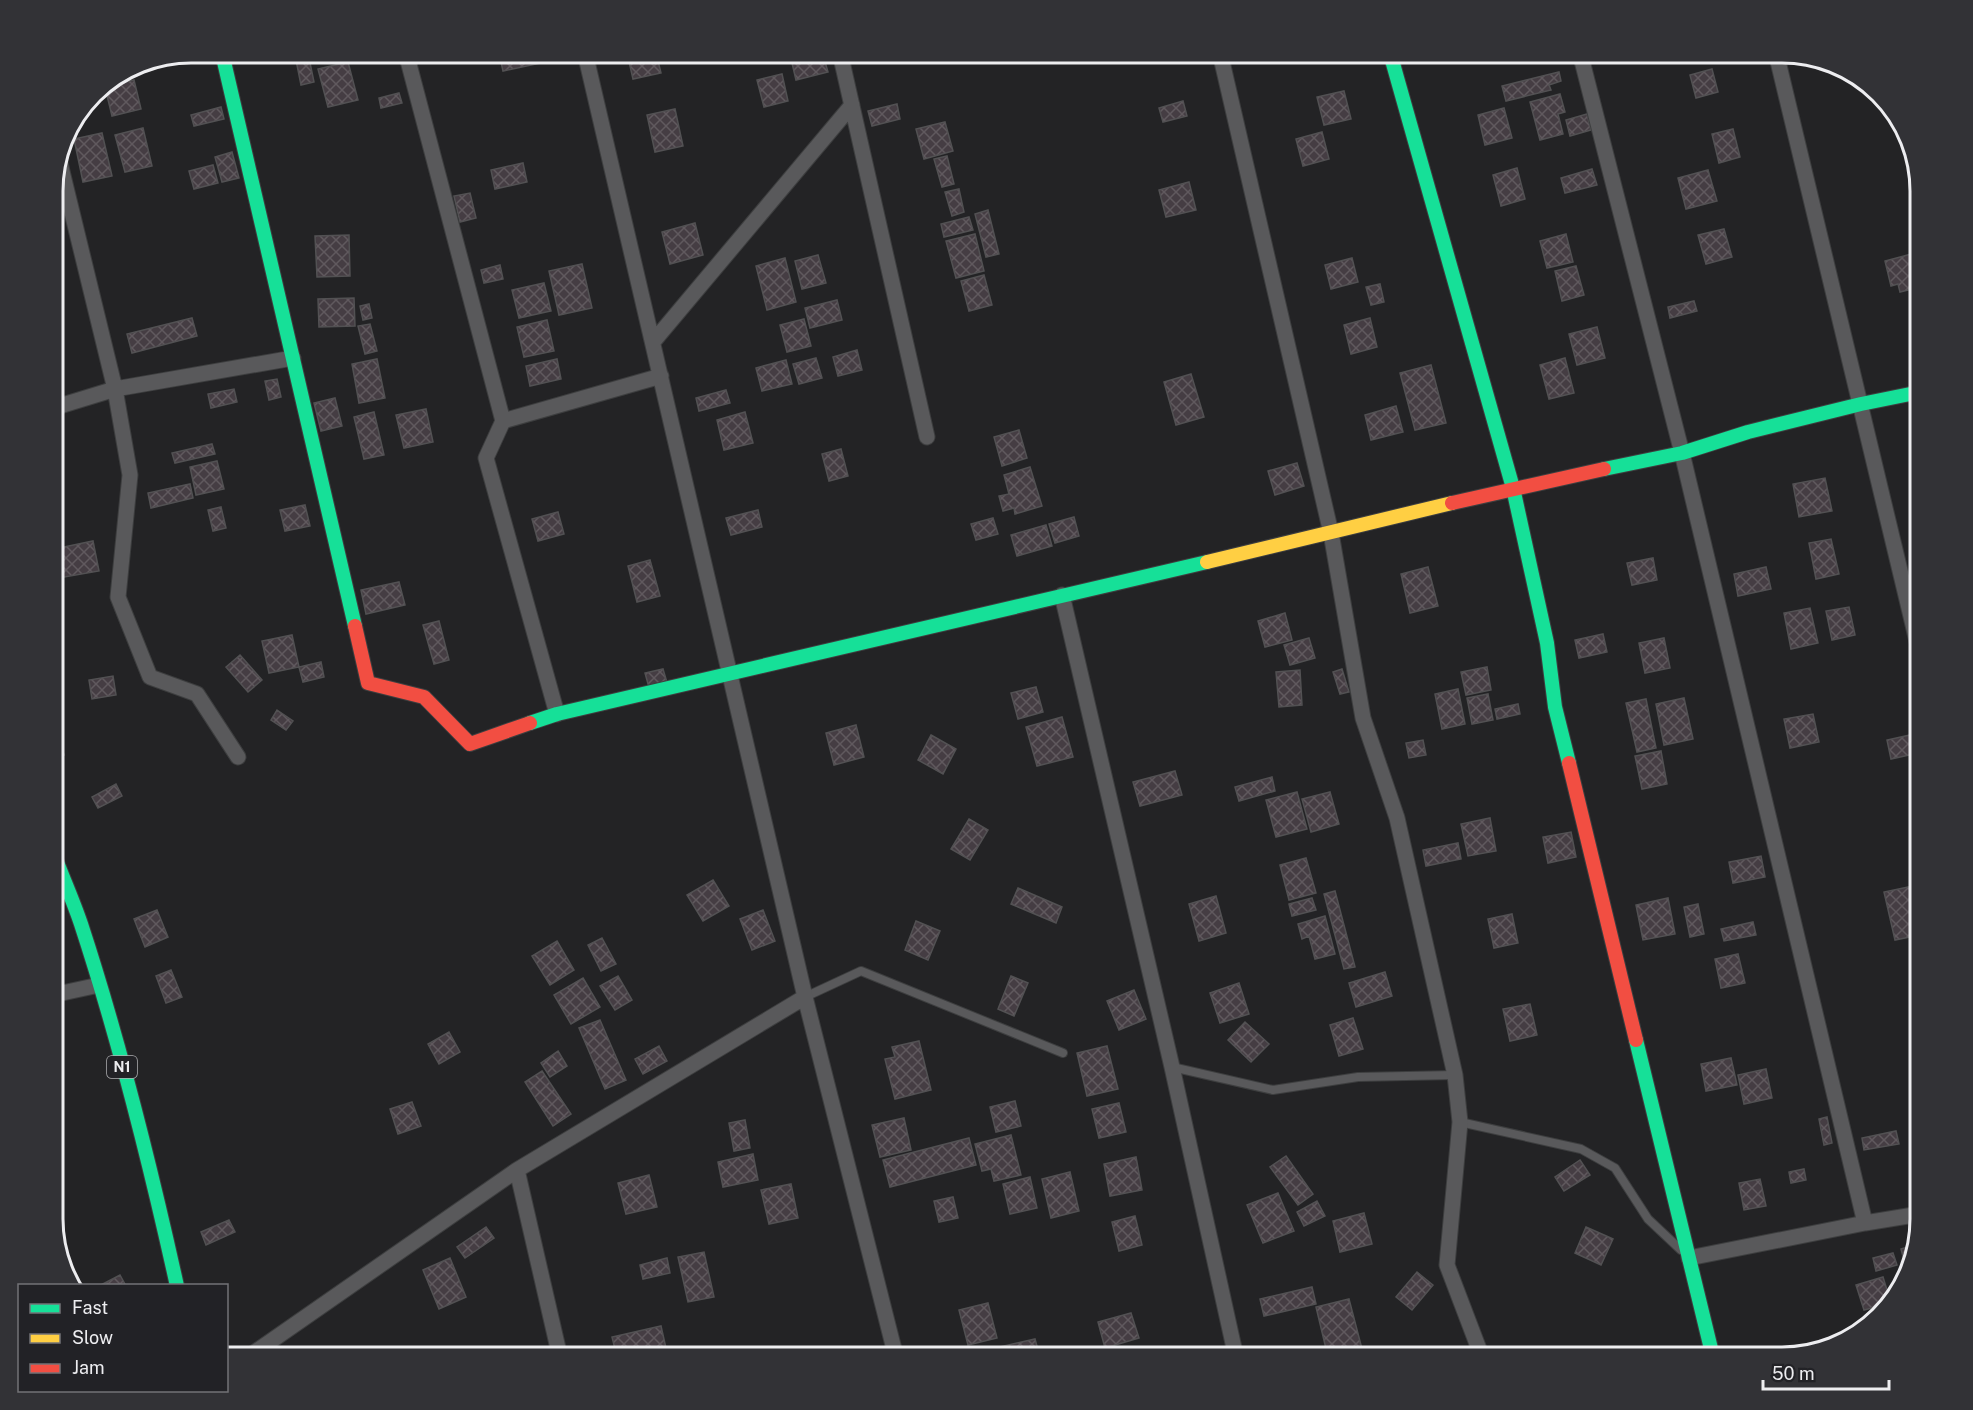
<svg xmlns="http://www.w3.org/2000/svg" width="1973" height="1410" font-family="'Public Sans',sans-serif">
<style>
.building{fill:url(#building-cross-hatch);stroke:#525153;stroke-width:1.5}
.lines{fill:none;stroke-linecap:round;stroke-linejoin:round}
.lane-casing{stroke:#3d3e3f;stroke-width:10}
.street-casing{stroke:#3d3e3f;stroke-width:17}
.fast-casing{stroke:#3d3e3f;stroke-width:16}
.slow-casing{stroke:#3d3e3f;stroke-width:16}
.jam-casing{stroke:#3d3e3f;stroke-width:16}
.lane{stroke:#59595b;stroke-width:8}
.street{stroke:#59595b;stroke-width:15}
.fast{stroke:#16e098;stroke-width:14}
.slow{stroke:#ffcf43;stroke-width:14}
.jam{stroke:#f24e42;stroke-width:14}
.labels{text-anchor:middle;stroke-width:5;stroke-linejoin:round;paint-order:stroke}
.shield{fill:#222226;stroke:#b0b0b3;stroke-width:1.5}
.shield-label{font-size:14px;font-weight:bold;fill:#ededf0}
.rim{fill:none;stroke:#ededf0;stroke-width:3}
</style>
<defs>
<pattern id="building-cross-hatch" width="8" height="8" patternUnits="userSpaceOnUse" patternTransform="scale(1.5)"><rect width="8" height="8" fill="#453d43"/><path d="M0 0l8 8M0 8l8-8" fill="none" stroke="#60595e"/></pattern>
</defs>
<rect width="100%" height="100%" fill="#232325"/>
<path class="building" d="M499,53H539L541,63L503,71Z
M627,53H656L661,73L633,79Z
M1133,53H1152L1153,56L1135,61Z
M1265,53H1301L1267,62Z
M1415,53H1430L1432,60L1418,63Z
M823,55L828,72L796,80L792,63Z
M309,58L314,82L301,85L296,60Z
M348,62L358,100L328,107L318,69Z
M1712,69L1718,92L1696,98L1690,75Z
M1559,72L1561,81L1549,85L1551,90L1506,101L1502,86Z
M782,74L788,101L764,107L757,80Z
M134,80L141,109L112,116L105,87Z
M1344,91L1351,119L1324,125L1317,97Z
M399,93L402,103L381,108L379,98Z
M1560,94L1565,112L1558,114L1563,134L1540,140L1530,102Z
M1183,101L1187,116L1163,122L1159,108Z
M897,104L900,119L872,126L868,111Z
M221,107L224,119L194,126L191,115Z
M1504,108L1512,138L1485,145L1478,115Z
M675,109L683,146L655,152L647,115Z
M1587,114L1591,130L1570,136L1566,120Z
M945,122L953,151L924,159L916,129Z
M143,128L152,166L125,172L115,135Z
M1733,129L1740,157L1719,163L1712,134Z
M1322,132L1329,159L1303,166L1296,139Z
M102,133L112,176L83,182L74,139Z
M232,152L239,178L222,182L215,157Z
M947,156L954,184L942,187L934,159Z
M523,163L527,182L495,189L491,170Z
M213,165L218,183L194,189L189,171Z
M1517,168L1525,199L1501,206L1493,175Z
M1592,169L1597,185L1565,193L1561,178Z
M1708,170L1717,201L1686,209L1678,178Z
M1189,182L1196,210L1166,217L1159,190Z
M959,189L964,212L952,216L945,192Z
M470,193L476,218L460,222L454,196Z
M988,210L999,254L986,257L975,214Z
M969,217L973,230L944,237L941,224Z
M695,223L703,255L670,264L662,232Z
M1724,229L1732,257L1706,264L1698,235Z
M975,234L984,271L956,278L946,241Z
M1566,234L1573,262L1547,268L1540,241Z
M349,235L350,276L317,277L315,236Z
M1915,253L1920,273V287L1900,292L1898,284L1891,286L1885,261Z
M818,255L826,283L802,289L795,261Z
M785,258L796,302L767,310L756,266Z
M1352,258L1358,282L1331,289L1325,265Z
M582,264L592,308L559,315L549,271Z
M500,265L503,279L484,283L481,270Z
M1576,266L1584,295L1562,301L1555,271Z
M984,275L992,305L969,311L961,281Z
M544,283L551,311L519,318L512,290Z
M1380,284L1384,302L1371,305L1366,287Z
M354,298L355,326L319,327L318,299Z
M837,300L842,320L810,328L805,308Z
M1694,301L1697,311L1670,318L1668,307Z
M369,304L372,318L363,320L360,306Z
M192,318L197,336L132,353L127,334Z
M1370,318L1377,347L1351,354L1344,325Z
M804,319L811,346L787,352L780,325Z
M547,320L554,351L524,357L517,327Z
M370,324L377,351L365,354L358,326Z
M1597,327L1605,358L1577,365L1569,334Z
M857,350L862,370L838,376L833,357Z
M816,358L822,378L799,384L793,364Z
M1565,358L1574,393L1549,399L1540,365Z
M377,359L385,398L359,403L352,364Z
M557,359L561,379L530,386L526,366Z
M786,360L792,384L762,391L756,368Z
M1431,365L1446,423L1415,430L1400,373Z
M1191,374L1204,417L1176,425L1164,382Z
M277,379L281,397L269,400L265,381Z
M234,389L237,402L211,408L208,394Z
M726,390L730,403L699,411L696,398Z
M335,398L342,426L321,431L314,403Z
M1396,406L1403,432L1371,440L1365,415Z
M426,409L433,442L404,448L396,415Z
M374,412L384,455L364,459L354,417Z
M745,412L753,443L724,450L717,420Z
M1019,430L1027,458L1002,466L994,437Z
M212,444L215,454L175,463L172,453Z
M841,449L848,476L829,481L822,454Z
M217,461L224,489L196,495L190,467Z
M1297,463L1304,486L1275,495L1268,471Z
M1030,467L1042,506L1015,514L1014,508L1003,511L999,496L1009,494L1004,475Z
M1825,478L1832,511L1799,517L1793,484Z
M190,484L193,498L151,508L148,493Z
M305,505L310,526L285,531L280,510Z
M221,507L226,528L213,531L208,510Z
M758,510L762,527L731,535L726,518Z
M558,512L564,534L538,541L532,519Z
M1074,517L1079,536L1055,543L1049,524Z
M993,518L998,534L976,540L971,524Z
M1046,525L1052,546L1017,556L1011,535Z
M1831,539L1839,574L1816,579L1809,543Z
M93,541L99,571L59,578L54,549Z
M1653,558L1657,580L1632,585L1627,563Z
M650,560L660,596L637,602L628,566Z
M1428,567L1438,606L1410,613L1401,574Z
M1766,567L1771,589L1738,596L1734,574Z
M399,582L405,605L366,614L361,590Z
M1849,607L1855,635L1832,640L1826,611Z
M1810,608L1818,643L1791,649L1784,613Z
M1285,613L1292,640L1265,647L1258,621Z
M439,621L449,660L434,664L423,625Z
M1603,634L1607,652L1579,658L1575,640Z
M292,635L299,667L269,673L262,641Z
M1309,638L1315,658L1290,665L1284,645Z
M1664,638L1670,668L1645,673L1639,643Z
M240,655L262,680L248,692L226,667Z
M321,662L324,677L303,682L299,667Z
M1487,667L1491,690L1466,695L1461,672Z
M663,669L668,686L650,691L645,673Z
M1342,669L1349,692L1340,694L1333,672Z
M1300,670L1302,705L1279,707L1276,672Z
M113,676L116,695L92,699L89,680Z
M1036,687L1043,712L1018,719L1011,693Z
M1458,689L1465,724L1442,729L1435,694Z
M1488,694L1493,720L1472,724L1467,698Z
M1684,698L1693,739L1664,745L1656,704Z
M1646,699L1656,748L1637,752L1626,703Z
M1518,704L1520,714L1497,719L1495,709Z
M277,710L293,721L286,730L271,720Z
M1813,714L1819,742L1790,748L1784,719Z
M1062,717L1073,757L1037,766L1026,727Z
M856,725L864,757L834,765L826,733Z
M931,735L956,749L943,774L918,760Z
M1910,735L1914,754L1891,759L1887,740Z
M1423,740L1426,755L1409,758L1406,743Z
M60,741L64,755L53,758V743Z
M1661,751L1667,784L1642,789L1635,756Z
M1175,771L1182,795L1140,806L1133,782Z
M1272,777L1275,791L1239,801L1235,787Z
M116,784L122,796L98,808L92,797Z
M1297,792L1307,829L1276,837L1266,800Z
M1330,792L1339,824L1311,832L1302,799Z
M1490,818L1496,851L1468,856L1461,824Z
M969,819L988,830L970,860L951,849Z
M1571,832L1576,857L1548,863L1543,837Z
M1458,843L1461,859L1426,866L1423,850Z
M1761,856L1765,877L1733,883L1729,862Z
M1306,858L1316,893L1289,900L1280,865Z
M713,880L729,906L703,921L687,895Z
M1918,885L1920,897V935L1895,940L1884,892Z
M1018,888L1062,907L1056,923L1011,904Z
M1335,891L1355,967L1344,969L1324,894Z
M1216,896L1226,933L1199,941L1189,904Z
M1312,898L1316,910L1292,916L1289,904Z
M1668,898L1675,934L1643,940L1636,905Z
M1698,904L1704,934L1690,937L1684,907Z
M157,910L168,937L145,947L134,919Z
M763,910L775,941L752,950L740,919Z
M1512,914L1518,943L1494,948L1488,919Z
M1325,916L1335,954L1315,959L1309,936L1302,939L1298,924Z
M916,921L940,931L928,960L905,950Z
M1753,922L1756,935L1724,941L1721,929Z
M602,938L616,964L601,971L588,945Z
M557,941L574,970L550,985L532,956Z
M1738,954L1745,983L1721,988L1715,959Z
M171,970L182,997L166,1003L156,976Z
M1385,972L1392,996L1356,1007L1349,983Z
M618,976L632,1000L615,1010L600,986Z
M1011,976L1028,983L1014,1016L998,1009Z
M583,978L600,1007L571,1024L554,995Z
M1239,983L1249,1014L1220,1023L1210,993Z
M1134,990L1146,1019L1119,1030L1107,1001Z
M1530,1004L1537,1035L1510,1041L1503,1009Z
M1353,1018L1363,1049L1339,1056L1330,1025Z
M600,1020L626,1080L605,1089L579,1028Z
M1245,1022L1269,1044L1251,1062L1228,1040Z
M449,1032L460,1052L439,1064L428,1044Z
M919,1041L931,1090L895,1099L885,1059L895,1057L892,1047Z
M659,1046L667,1061L643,1074L635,1059Z
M1107,1046L1118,1089L1087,1096L1077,1053Z
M558,1051L567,1066L550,1077L541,1063Z
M1731,1058L1737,1085L1706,1091L1701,1064Z
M1766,1069L1772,1098L1744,1104L1738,1075Z
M542,1071L571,1114L553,1126L525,1082Z
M1920,1087V1121L1918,1122L1912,1088Z
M1015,1101L1021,1126L996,1132L990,1107Z
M412,1102L421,1126L398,1134L390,1109Z
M1119,1103L1126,1132L1099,1138L1092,1109Z
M1827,1117L1832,1143L1824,1145L1819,1119Z
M904,1118L911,1150L880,1157L872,1125Z
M745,1120L750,1148L734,1151L729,1123Z
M1896,1131L1899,1144L1864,1150L1862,1138Z
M1011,1135L1021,1175L994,1181L991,1169L982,1171L975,1144Z
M969,1138L976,1165L890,1187L883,1160Z
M753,1154L758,1180L723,1187L718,1162Z
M1286,1156L1313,1194L1298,1205L1270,1167Z
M1136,1157L1142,1190L1110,1196L1104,1164Z
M1580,1160L1590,1175L1564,1191L1555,1177Z
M1804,1169L1806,1180L1791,1183L1789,1172Z
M1070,1172L1079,1211L1051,1218L1042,1179Z
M649,1175L657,1207L626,1214L618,1183Z
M1030,1177L1037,1208L1010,1214L1003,1184Z
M1760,1179L1766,1206L1744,1210L1739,1183Z
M791,1184L798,1218L769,1224L761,1190Z
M1278,1193L1294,1231L1263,1243L1247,1205Z
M953,1197L958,1218L939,1222L934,1201Z
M1317,1201L1325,1216L1304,1226L1297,1212Z
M1364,1213L1372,1244L1340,1252L1333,1221Z
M1135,1216L1142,1245L1119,1251L1112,1222Z
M229,1220L235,1232L206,1245L201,1232Z
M486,1227L494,1238L465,1258L457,1247Z
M1586,1227L1613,1239L1601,1265L1575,1253Z
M1911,1246L1905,1264L1901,1249Z
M704,1252L714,1297L688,1302L678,1257Z
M1893,1253L1897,1265L1876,1271L1873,1258Z
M450,1258L466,1297L439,1309L423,1270Z
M667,1258L670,1273L643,1279L640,1265Z
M1417,1272L1433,1285L1412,1310L1396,1297Z
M120,1275L126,1286H99Z
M1883,1277L1891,1303L1864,1310L1856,1285Z
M1312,1287L1316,1304L1264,1316L1260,1299Z
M1349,1299L1362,1349L1328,1357L1316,1307Z
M988,1303L997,1338L968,1345L959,1310Z
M1131,1313L1139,1338L1105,1348L1098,1322Z
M1880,1313L1868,1322L1867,1317Z
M661,1326L668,1357H617L612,1337Z
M1035,1339L1040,1357H997L995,1348Z
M1602,1351L1603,1357H1587L1586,1355Z"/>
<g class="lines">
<defs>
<path id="lane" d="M805,997L861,971L1063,1053
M1172,1067L1273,1090L1358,1077L1455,1075
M1460,1122L1581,1149L1615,1168L1648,1219L1681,1250"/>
<path id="street" d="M406,53L503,421L486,458L557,714
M585,53L805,997L896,1357
M840,53L927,437
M1220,53L1331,533L1363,718L1397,818L1455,1075L1460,1122L1447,1265L1482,1357
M1580,53L1682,453L1865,1223
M1776,53L1920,654
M59,159L115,389L130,475L118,597L150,677L197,694L238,757
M653,342L852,105
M53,408L115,389L293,358
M503,421L661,376
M1062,595L1172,1067L1236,1357
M53,995L99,985
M517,1170L560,1357
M1689,1258L1865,1223L1920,1214
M248,1357L517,1170L805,997"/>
<path id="fast" d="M222,53L355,626
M1390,53L1513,488L1547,643L1555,707L1569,763
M1604,469L1682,453L1748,432L1861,404L1920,392
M530,723L557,714L1207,562
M53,852C62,876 73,900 81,924C120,1043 150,1164 177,1286
M1636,1040L1713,1357"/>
<path id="slow" d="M1207,562L1452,503"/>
<path id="jam" d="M1452,503L1604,469
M355,626L368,683L424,697L470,744L530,723
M1569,763L1636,1040"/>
</defs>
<use href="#lane" class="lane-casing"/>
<use href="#street" class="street-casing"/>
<use href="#fast" class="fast-casing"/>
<use href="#slow" class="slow-casing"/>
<use href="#jam" class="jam-casing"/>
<use href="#lane" class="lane"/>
<use href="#street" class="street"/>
<use href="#fast" class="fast"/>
<use href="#slow" class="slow"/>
<use href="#jam" class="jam"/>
</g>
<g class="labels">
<rect class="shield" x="107" y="1056" width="30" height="22" rx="4.5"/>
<g class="shield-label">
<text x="122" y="1072">N1</text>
</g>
</g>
<path d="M0 0H1973V1410H0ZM191 63H1782A128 128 0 0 1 1910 191V1219A128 128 0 0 1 1782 1347H191A128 128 0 0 1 63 1219V191A128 128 0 0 1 191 63Z" fill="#323236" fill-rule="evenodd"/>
<path class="rim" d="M191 63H1782A128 128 0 0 1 1910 191V1219A128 128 0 0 1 1782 1347H191A128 128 0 0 1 63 1219V191A128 128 0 0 1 191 63Z"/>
<rect x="18" y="1284" width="210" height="108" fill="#222226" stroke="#737377" stroke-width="1.5"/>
<rect x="30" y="1304" width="30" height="9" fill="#16e098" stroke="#737377" stroke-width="1.5"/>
<text x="72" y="1314" font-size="18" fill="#ededf0">Fast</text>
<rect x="30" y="1334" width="30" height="9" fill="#ffcf43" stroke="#737377" stroke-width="1.5"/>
<text x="72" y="1344" font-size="18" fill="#ededf0">Slow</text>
<rect x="30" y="1364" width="30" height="9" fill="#f24e42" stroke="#737377" stroke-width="1.5"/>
<text x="72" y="1374" font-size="18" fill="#ededf0">Jam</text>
<path d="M1763 1380v9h126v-9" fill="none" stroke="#ededf0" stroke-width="3"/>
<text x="1772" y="1380" font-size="18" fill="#ededf0" stroke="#222226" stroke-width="4.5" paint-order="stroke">50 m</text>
</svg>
